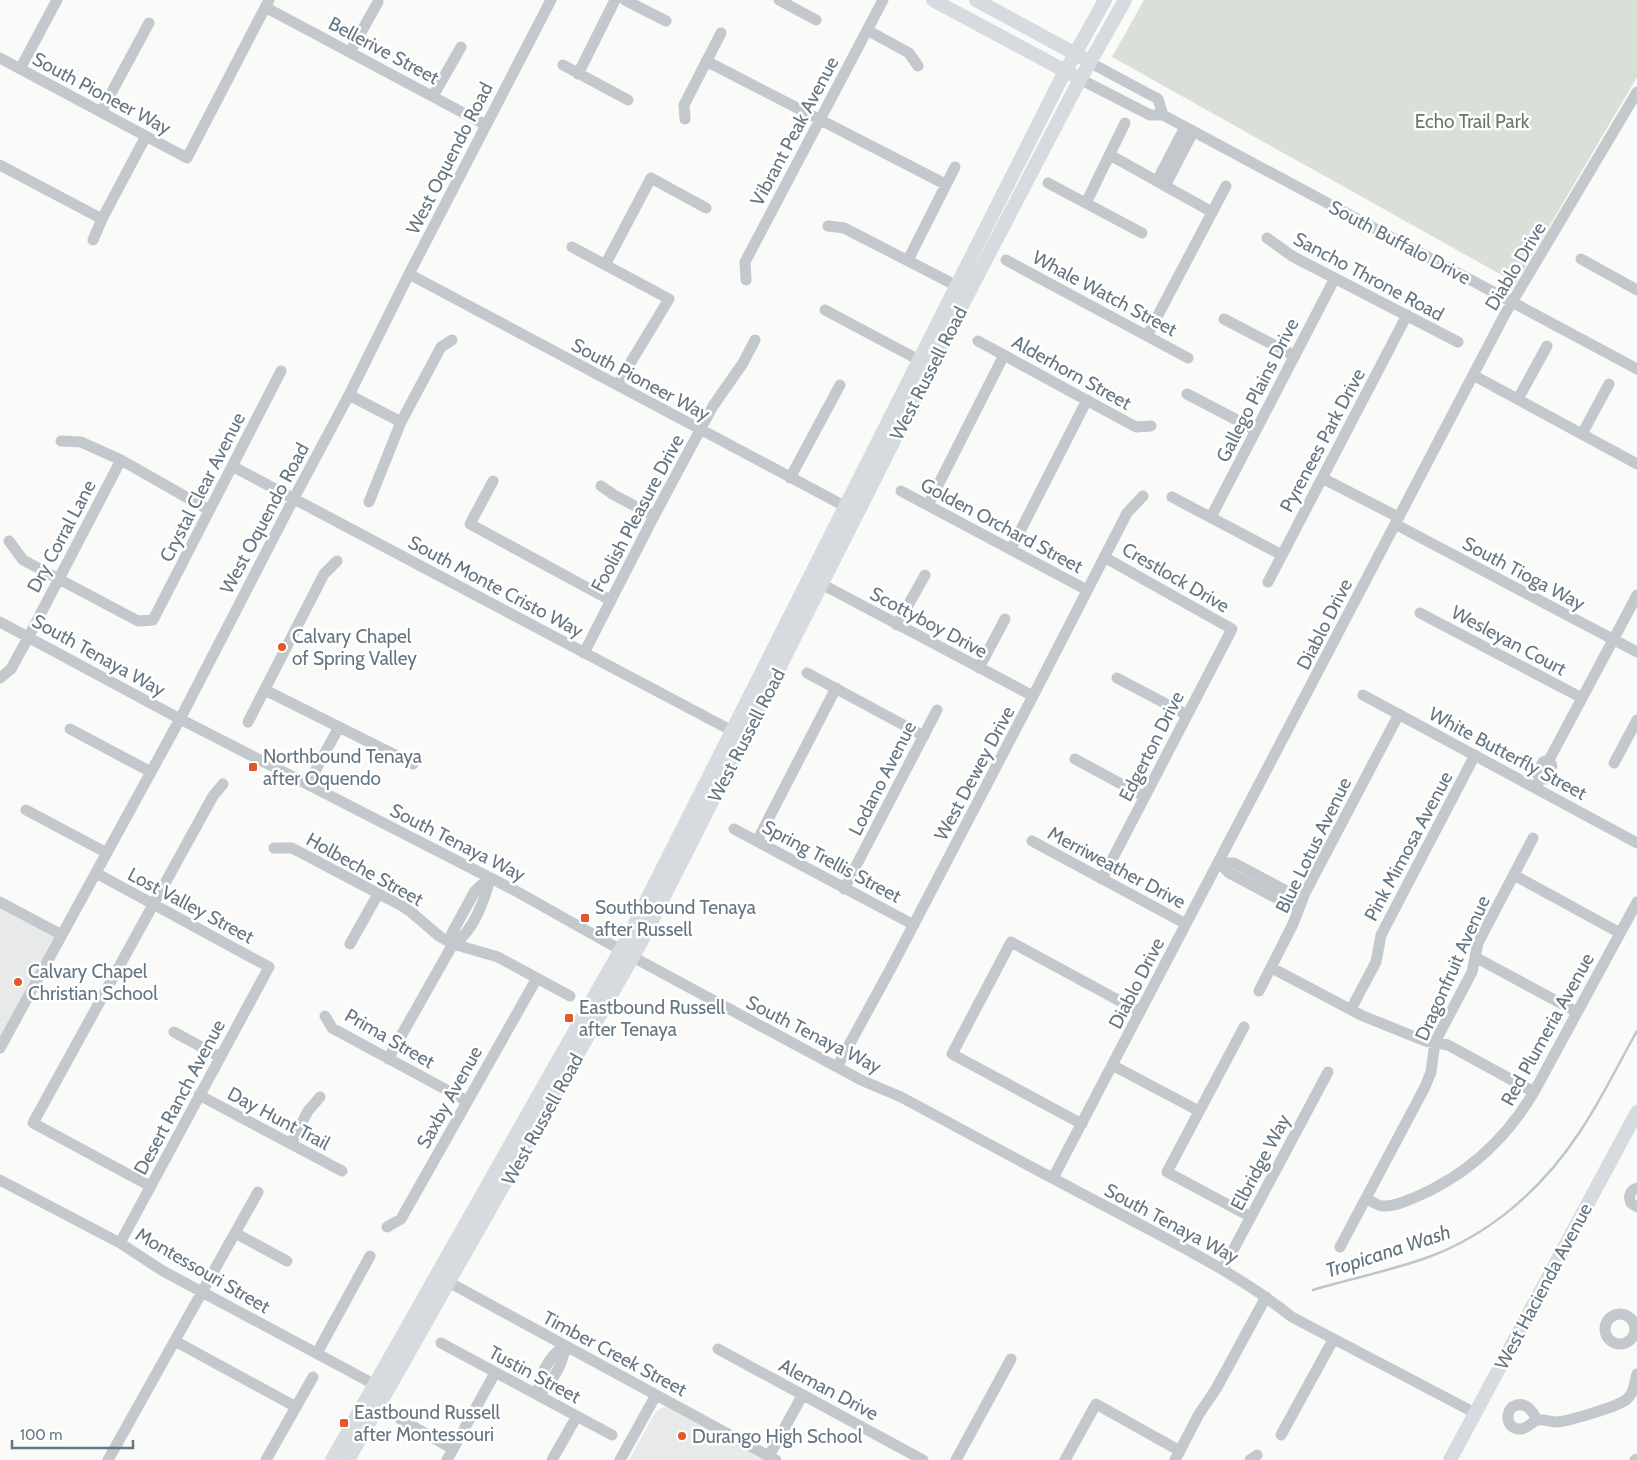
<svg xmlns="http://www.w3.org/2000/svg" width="1637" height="1460" font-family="Cabin,sans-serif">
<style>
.built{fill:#e8e9e9}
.green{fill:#dadfd7}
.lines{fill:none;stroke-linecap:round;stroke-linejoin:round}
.stream{stroke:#bbc7cb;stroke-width:2.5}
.minor{stroke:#c3c8cc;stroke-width:11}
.major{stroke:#d6dbdf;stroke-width:14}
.poi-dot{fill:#e4572e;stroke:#fff;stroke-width:2}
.labels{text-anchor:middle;stroke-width:5;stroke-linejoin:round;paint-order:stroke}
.street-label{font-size:19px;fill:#657683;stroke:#fff}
.park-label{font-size:19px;fill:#687a64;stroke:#fff}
.poi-label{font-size:19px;fill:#657683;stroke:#fff;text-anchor:start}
.water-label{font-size:20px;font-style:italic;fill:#60757c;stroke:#fff}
</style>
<rect width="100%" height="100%" fill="#fafaf8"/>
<path class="built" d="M0,902L62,935L0,1048Z
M665,1407L670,1409L765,1460H629L655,1413L659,1409Z"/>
<path class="green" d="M1144,0H1637V77L1516,283L1112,57Z"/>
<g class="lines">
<path class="stream" d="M1313,1290C1350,1279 1389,1271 1426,1258C1490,1235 1542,1189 1579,1133C1601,1101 1618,1064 1637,1031"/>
<path class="minor" d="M625,0L666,21
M779,0L816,20
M265,7L486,125
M867,30L909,53L918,66
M350,52L378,2
M0,58L187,158L269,0
M706,61L945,184
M1089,62L1158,99L1163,115
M563,65L628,100
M20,69L57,0
M578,74L615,0
M1080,79L1150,115H1163L1637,369
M433,96L461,47
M101,112L149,23
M685,119L684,105L721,33
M1110,155L1212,212
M0,165L102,219
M1157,181L1185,127
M1048,183L1142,233
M1165,186L1193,132
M1086,203L1125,123
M828,226L844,228L963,289
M1267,238L1292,256L1458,342
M93,240L102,219L146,136
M572,247L669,299L617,385
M1581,259L1637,290
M908,260L955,167
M1006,260L1188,358
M605,265L651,178L706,208
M409,274L852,510
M746,280L745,262L883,0
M825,310L919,360
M1224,319L1295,356
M1147,336L1226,186
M978,341L1136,427L1151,426
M1473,375L1637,464
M1187,394L1256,430
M349,395L401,422
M1518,399L1547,346
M1582,434L1609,384
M61,441L81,442L121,460L209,510
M232,466L738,734
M790,478L840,385
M1322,478L1398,517
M493,481L470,524L610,600
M601,486L614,495L654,516
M901,491L1087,590
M1172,497L1282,555
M369,502L401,422L441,347L452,340
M928,505L1004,355
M1211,517L1335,278
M1395,524L1637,652
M9,541L23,560L138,621L153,620L281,371
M1011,549L1087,400
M814,580L1033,696
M1268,582L1407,315
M1420,613L1582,698
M0,622L180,719L514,890L644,963L837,1067L861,1080L901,1097C972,1135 1042,1173 1113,1210C1174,1243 1237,1273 1292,1317L1475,1413
M897,625L925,575
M584,653L654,516L713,406L743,363L755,340
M979,668L1005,619
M807,673L924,736
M0,678L11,669L29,636L121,460
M1117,678L1187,715
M265,690L413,764
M1363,695L1637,843
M248,722L324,574L337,561
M70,729L151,772
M1075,759L1145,797
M1614,763L1637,720
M1540,779L1537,774L1543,762L1549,760L1637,595
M308,784L339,727
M1537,785L1540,779H1546L1552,766L1549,760
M26,810L107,853
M734,829L914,925
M757,841L836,688
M1032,841L1186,924
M274,848H292L402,906L411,912L439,936L453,944L498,957L570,996
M1219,862L1229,873L1284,902L1290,905L1300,904
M1219,862L1234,863L1294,895L1300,904
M96,873L269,967L120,1243
M1514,875L1620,933
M1102,879L1232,629L1104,557
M844,889L937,710
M0,902L62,935
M350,944L378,894
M453,944L452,933L475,891L489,878
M1475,957L1577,1012
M1272,968L1363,1016L1425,1041L1448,1045L1534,1092
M1259,991L1293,924L1305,893L1399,714
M1351,1009L1376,962L1381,935L1475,755
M325,1016L332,1028L467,1101
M1244,1027L1167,1172L1251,1217
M174,1032L220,1057
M0,1048L180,719L294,498L349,395L409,274L551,0
M388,1059L453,944C473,933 485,899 490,878
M1112,1065L1199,1111
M837,1067L891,968L1033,696L1127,513L1143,496
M199,1095L342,1171
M1082,1124L952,1054L1011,942L1140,1012
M291,1144L308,1111L320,1097
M1053,1178L1505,314L1637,92
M0,1180L120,1243L163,1271L381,1388
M150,1186L33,1123L213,796L223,784
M1637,1188C1630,1190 1628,1197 1631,1203L1637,1207
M1366,1198C1371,1201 1378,1206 1383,1206C1394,1207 1406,1201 1416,1197C1467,1175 1506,1139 1534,1092L1637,902
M387,1227L401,1219L537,978
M235,1233L287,1261
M1340,1247L1425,1087L1431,1072L1435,1042L1472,972L1478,943L1533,838
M1223,1269L1328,1072
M441,1278L776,1460
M1605 1329a15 15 0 1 1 30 0a15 15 0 1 1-30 0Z
M175,1341L296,1407
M441,1343L612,1435
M718,1349L923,1460
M317,1353L370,1256
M538,1395C539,1376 548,1356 565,1346
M538,1395C552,1382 563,1365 565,1346
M400,1419L453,1449
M1537,1420C1532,1410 1525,1400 1512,1407C1505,1415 1507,1429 1520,1429C1528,1429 1532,1421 1538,1420C1543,1419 1551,1422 1557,1422C1569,1421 1620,1406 1627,1399C1635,1392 1634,1383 1637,1374
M1281,1435L1333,1340
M769,1456L802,1396
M108,1460L258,1192
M266,1460L313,1377
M447,1460L495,1373
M552,1460L577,1416
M620,1460L656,1395
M956,1460L1011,1359
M1065,1460L1096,1404L1180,1451
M1175,1460L1199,1414L1216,1389L1266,1297
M1250,1460L1257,1455
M1635,1460L1637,1459"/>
<path class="major" d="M933,0L1073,75
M976,0L1083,58
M332,1460L628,937L1061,79L1105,0
M348,1460L640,944L969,292L1076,87L1125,0
M1450,1460L1637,1112"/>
</g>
<g class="poi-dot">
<circle cx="282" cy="647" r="5"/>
<rect x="248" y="762" width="10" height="10" rx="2.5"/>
<rect x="580" y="913" width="10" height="10" rx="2.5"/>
<circle cx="18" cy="982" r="5"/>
<rect x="564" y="1013" width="10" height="10" rx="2.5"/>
<rect x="339" y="1418" width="10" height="10" rx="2.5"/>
<circle cx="682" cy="1436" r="5"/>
</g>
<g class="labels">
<g class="street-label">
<text transform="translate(384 50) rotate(28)" y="7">Bellerive Street</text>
<text transform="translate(102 93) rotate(28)" y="7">South Pioneer Way</text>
<text transform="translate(794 131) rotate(-62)" y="7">Vibrant Peak Avenue</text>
<text transform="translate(449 158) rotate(-63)" y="7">West Oquendo Road</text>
<text transform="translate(1400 242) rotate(28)" y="7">South Buffalo Drive</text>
<text transform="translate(1515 266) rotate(-59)" y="7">Diablo Drive</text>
<text transform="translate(1369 276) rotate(28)" y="7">Sancho Throne Road</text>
<text transform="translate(1105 293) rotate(28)" y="7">Whale Watch Street</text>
<text transform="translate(1072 372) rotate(29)" y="7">Alderhorn Street</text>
<text transform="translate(928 373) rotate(-63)" y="7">West Russell Road</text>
<text transform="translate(641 379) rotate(28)" y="7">South Pioneer Way</text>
<text transform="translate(1257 390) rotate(-63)" y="7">Gallego Plains Drive</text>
<text transform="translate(1322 440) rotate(-62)" y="7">Pyrenees Park Drive</text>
<text transform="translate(202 487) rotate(-63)" y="7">Crystal Clear Avenue</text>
<text transform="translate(637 513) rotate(-62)" y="7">Foolish Pleasure Drive</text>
<text transform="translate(264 518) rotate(-62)" y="7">West Oquendo Road</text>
<text transform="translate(1002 525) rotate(28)" y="7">Golden Orchard Street</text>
<text transform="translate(61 536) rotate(-62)" y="7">Dry Corral Lane</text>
<text transform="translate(1524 573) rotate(28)" y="7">South Tioga Way</text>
<text transform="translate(1176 577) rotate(30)" y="7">Crestlock Drive</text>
<text transform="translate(496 586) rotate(28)" y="7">South Monte Cristo Way</text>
<text transform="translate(929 622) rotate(28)" y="7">Scottyboy Drive</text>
<text transform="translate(1324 624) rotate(-63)" y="7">Diablo Drive</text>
<text transform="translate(1509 640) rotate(28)" y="7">Wesleyan Court</text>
<text transform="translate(99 655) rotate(29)" y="7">South Tenaya Way</text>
<text transform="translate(746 735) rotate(-63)" y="7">West Russell Road</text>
<text transform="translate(1151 746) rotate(-63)" y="7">Edgerton Drive</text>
<text transform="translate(1508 753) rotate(28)" y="7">White Butterfly Street</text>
<text transform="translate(974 773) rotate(-62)" y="7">West Dewey Drive</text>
<text transform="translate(882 778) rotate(-63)" y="7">Lodano Avenue</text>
<text transform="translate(458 842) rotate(27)" y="7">South Tenaya Way</text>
<text transform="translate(1313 845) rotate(-64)" y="7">Blue Lotus Avenue</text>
<text transform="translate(1408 846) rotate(-62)" y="7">Pink Mimosa Avenue</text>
<text transform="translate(832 861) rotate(28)" y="7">Spring Trellis Street</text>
<text transform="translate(1117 867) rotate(28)" y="7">Merriweather Drive</text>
<text transform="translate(365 869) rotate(29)" y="7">Holbeche Street</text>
<text transform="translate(191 905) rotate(28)" y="7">Lost Valley Street</text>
<text transform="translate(1452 968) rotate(-66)" y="7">Dragonfruit Avenue</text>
<text transform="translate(1136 983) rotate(-63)" y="7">Diablo Drive</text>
<text transform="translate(1547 1029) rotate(-61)" y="7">Red Plumeria Avenue</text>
<text transform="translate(814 1034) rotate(27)" y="7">South Tenaya Way</text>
<text transform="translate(390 1038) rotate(30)" y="7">Prima Street</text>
<text transform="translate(179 1097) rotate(-62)" y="7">Desert Ranch Avenue</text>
<text transform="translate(449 1097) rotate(-61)" y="7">Saxby Avenue</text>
<text transform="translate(279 1118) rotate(28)" y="7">Day Hunt Trail</text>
<text transform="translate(542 1119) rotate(-61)" y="7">West Russell Road</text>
<text transform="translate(1260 1162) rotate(-62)" y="7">Elbridge Way</text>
<text transform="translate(1172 1223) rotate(28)" y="7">South Tenaya Way</text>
<text transform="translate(203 1270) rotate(30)" y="7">Montessouri Street</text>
<text transform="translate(1543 1286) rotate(-62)" y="7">West Hacienda Avenue</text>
<text transform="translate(615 1353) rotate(28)" y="7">Timber Creek Street</text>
<text transform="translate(535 1374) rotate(28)" y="7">Tustin Street</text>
<text transform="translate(829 1389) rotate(28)" y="7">Aleman Drive</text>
</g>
<g class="park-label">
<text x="1472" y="128">Echo Trail Park</text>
</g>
<g class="poi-label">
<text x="292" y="643">Calvary Chapel<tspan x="292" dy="22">of Spring Valley</tspan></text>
<text x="263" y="763">Northbound Tenaya<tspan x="263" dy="22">after Oquendo</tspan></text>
<text x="595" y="914">Southbound Tenaya<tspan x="595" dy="22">after Russell</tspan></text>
<text x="28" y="978">Calvary Chapel<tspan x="28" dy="22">Christian School</tspan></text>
<text x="579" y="1014">Eastbound Russell<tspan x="579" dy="22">after Tenaya</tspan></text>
<text x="354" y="1419">Eastbound Russell<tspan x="354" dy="22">after Montessouri</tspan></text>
<text x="692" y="1443">Durango High School</text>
</g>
<g class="water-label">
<text transform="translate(1388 1251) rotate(-18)" y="7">Tropicana Wash</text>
</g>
</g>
<path d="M12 1440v8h121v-8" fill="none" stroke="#657683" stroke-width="2.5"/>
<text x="20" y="1440" font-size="15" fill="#657683" stroke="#ffffff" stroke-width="4" paint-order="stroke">100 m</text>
</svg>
